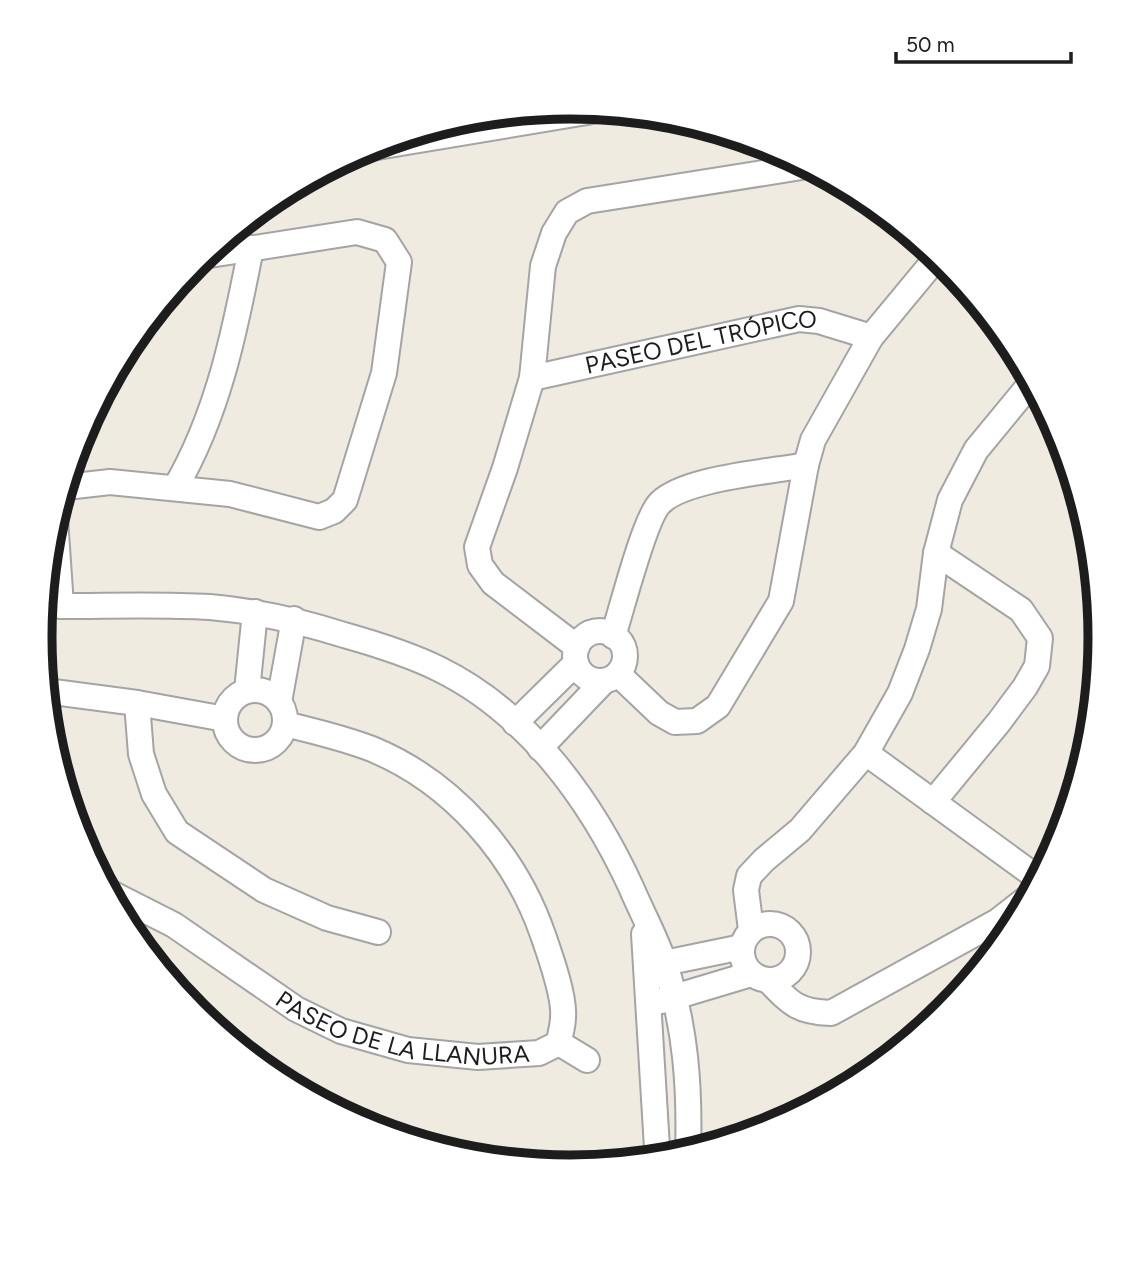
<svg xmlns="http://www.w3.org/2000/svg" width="1141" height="1274" font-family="Figtree,sans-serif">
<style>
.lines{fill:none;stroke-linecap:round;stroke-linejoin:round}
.street-casing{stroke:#a4a4a4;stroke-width:28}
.street{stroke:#fff;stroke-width:24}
.labels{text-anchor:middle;stroke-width:7;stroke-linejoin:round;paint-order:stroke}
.street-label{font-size:24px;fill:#1d1d1d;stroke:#fff}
.rim{fill:none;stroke:#1d1d1d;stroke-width:9}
</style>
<rect width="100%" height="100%" fill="#efebe1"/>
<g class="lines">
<defs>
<g id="street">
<path d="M365,149L599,110"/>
<path id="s1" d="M532,378L799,319L819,321L871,337"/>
<path d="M66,487L110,482L230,494L319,517L334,511L345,500L384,373L399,262L385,240L357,232L203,256"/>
<path d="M175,488C218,415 235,331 251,248"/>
<path d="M55,518L61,606"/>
<path d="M44,595L61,606C110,606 161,604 210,607C256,611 300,621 344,635C376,644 409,654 439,669C527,712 591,800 631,887C642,913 656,938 665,965C686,1026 690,1089 688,1153"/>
<circle cx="600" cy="656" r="25"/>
<path d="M613,636C622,609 644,519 660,503C685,478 769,472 806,465"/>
<path d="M577,647L493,583L480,565L477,547L505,468L532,378L543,266L554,233L567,212L587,201L808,166"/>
<path d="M618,674L659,713L675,722L697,721L718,706L781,601L806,465L813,440L871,337L938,256"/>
<circle cx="255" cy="720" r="30"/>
<path d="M46,691L137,703L225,719"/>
<path d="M247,691L255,612"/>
<path d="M279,702L294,619"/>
<path d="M137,703L141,754L154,794L177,832L264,890L327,918L378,932"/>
<path d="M515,723L576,663"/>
<path d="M540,748L603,682"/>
<path d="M866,753L1039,879"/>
<path d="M933,802L999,722L1025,687L1037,666L1040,638L1021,610L936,553"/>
<path id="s2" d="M109,892L174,925L296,1009L341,1031L408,1050L478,1057L539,1053L559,1043C560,1034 563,1026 563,1017C565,997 550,955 543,935C515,854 452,782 372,749C344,738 314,731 285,724"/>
<circle cx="770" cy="952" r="28"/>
<path d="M751,930L746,890L749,876L764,860L800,830L866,753L900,693L917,649L929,609L936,553L950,500L976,450L1032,382"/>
<path d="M644,934L657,1148L655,1159"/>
<path d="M650,966L742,947"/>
<path d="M769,981C791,1004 798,1012 831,1013L998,921L1031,895"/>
<path d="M661,1001L751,974"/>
<path d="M559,1043L587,1060"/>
</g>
</defs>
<use href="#street" class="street-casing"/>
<use href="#street" class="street"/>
</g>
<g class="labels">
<g class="street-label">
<text dy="8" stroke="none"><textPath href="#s1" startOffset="173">PASEO DEL TRÓPICO</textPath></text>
<text dy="8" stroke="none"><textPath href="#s2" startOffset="331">PASEO DE LA LLANURA</textPath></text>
</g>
</g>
<path d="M0 0H1141V1274H0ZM52 637a518 518 0 1 1 1036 0a518 518 0 1 1-1036 0Z" fill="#fff" fill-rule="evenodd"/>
<path class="rim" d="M52 637a518 518 0 1 1 1036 0a518 518 0 1 1-1036 0Z"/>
<path d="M896 52v10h175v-10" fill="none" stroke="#1d1d1d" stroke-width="3.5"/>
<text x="906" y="52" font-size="21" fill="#1d1d1d" stroke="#ffffff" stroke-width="5" paint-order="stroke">50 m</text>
</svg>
